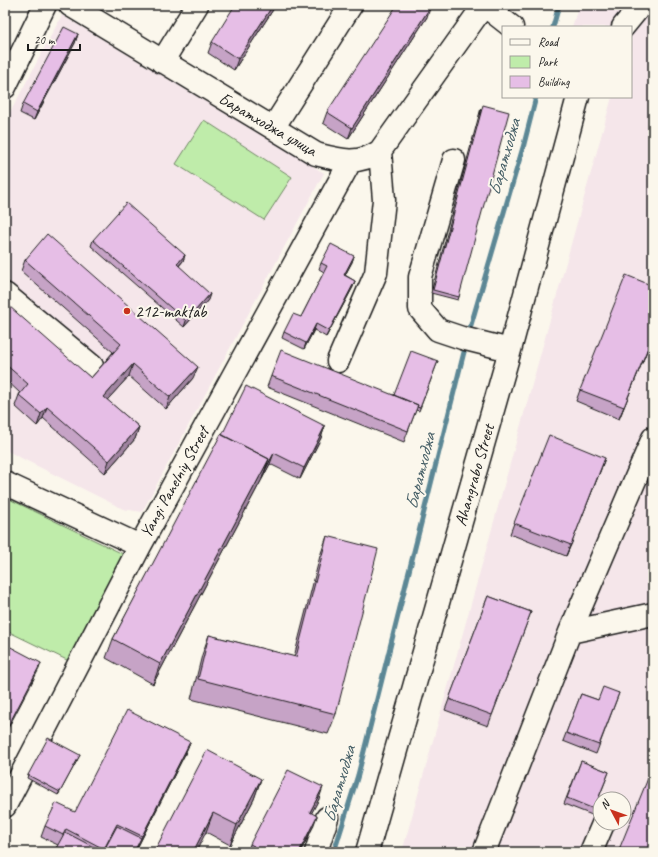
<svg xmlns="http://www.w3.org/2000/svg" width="658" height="857" font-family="Caveat,sans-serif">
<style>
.built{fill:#f5e6ea;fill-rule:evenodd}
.green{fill:#bfecaa;stroke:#6e8463}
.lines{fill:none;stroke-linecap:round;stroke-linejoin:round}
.stream{stroke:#5b8795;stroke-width:5}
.minor-casing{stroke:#1c1c1c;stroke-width:25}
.minor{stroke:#fbf7ec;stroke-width:22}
.wall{fill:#c6a3c6;stroke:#1c1c1c}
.shaded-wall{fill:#a185a1;stroke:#1c1c1c}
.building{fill:#e6bee6;stroke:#1c1c1c}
.poi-dot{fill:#c8321e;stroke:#fbf7ec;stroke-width:1.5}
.labels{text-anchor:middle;stroke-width:4;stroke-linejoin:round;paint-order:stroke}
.street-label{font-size:17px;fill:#1c1c1c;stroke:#fbf7ec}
.poi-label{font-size:17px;fill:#1c1c1c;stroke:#fbf7ec;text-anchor:start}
.water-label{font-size:18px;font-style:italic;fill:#415b63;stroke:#fbf7ec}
</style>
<rect width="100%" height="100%" fill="#fbf7ec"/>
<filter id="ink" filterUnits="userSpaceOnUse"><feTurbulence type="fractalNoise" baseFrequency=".025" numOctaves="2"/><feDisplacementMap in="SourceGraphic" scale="8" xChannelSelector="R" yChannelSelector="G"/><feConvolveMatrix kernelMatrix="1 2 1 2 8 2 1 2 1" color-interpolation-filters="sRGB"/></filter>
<g filter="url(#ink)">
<path class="built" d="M579,5H653V852H402L612,97H631V27H572ZM600,799H624V823H600Z
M62,15L324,173L142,512L123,509L5,450V122Z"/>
<path class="green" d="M204,120L292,177L264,220L176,164Z
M5,497L123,554L71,662L5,630Z"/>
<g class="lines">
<path class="stream" d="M553,27L559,5
M468,335L524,144L536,97
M334,852L358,775L466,344"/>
<defs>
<path id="minor" d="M70,5L316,154C339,160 358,166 380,151L484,5L512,27
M623,27L641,5
M162,62L197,5
M5,87L45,5
M273,128L351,5
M454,160L420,277V309L438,330L462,338L510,350
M5,294L92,366
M338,361L376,273L384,200L380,151
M5,483L140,546
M570,632L653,614
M5,806L140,546L350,162
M316,852L327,818
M367,852L510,350L578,97
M484,852L570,632L653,438
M591,852L603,824"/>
</defs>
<use href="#minor" class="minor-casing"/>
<use href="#minor" class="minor"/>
</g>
<path class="wall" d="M276,5L234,70L208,53L212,42Z
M427,17L348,139L323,123L327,112Z
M78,34L75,43L34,120L20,113L23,104Z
M481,108L459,297L458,300L431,293Z
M93,240L185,255L183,261L179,266L208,300L184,327L91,246Z
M354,256L352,262L345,275L355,281L353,287L326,337L314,330L304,349L282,338L284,332L301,317L324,272L319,269L321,263Z
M25,260L193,378L166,409L129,376L107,400L139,427L135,439L105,473L43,418L37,426L15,406L19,395L20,393L5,379V311L91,378L113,352L21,271Z
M653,336L619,419L576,401L580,390Z
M438,361L419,411L416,410L404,442L267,387L271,376L394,395Z
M325,426L321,438L300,479L270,464L153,684L106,658L113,639L222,435Z
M601,469L566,556L510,534L514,523Z
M327,536L336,714L328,734L191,699L202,655L209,635L294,657L320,556Z
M488,596L531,612L488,726L445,710Z
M619,693L596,754L563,741L581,694L598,700Z
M190,742L185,754L135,852H54L58,845L41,837L45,826L75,812Z
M78,758L58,795L27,778L28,775Z
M581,761L609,772L592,815L564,804Z
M261,779L254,799L230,845L206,832L154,852Z
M319,799L311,813L313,827L300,852H248L250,844Z"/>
<path class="shaded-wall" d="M273,5H276L234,70L238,59Z
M431,6L427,17L348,139L352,128Z
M78,34L75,43L34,120L37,112Z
M185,255L183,261L175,270L177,264Z
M354,256L352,262L342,281L344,275Z
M355,281L353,287L326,337L329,331Z
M210,294L208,300L184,327L186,321Z
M316,324L314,330L304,349L306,343Z
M653,335V336L619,419L624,407Z
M133,364L129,376L100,408L104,397Z
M198,367L193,378L166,409L170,397Z
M47,407L43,418L37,426L41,414Z
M325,426L321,438L300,479L304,468Z
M139,427L135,439L105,473L109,461Z
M274,453L270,464L262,479L266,468Z
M605,458L601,469L566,556L571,545Z
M269,459L262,479L153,684L160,664Z
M41,663L39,669L5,734V732Z
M190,742L185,754L135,852H134Z
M80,755L78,758L58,795L60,792Z
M261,779L254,799L230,845L237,825Z
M323,787L319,799L306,824L310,812Z
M213,813L206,832L196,852H193Z
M317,816L313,827L300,852H299Z"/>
<path class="building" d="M235,5H273L238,59L212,42Z
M397,5H430L431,6L352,128L327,112Z
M64,27L78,34L37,112L23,104Z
M483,105L509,112L459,297L433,290Z
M126,203L185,255L177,264L210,294L186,321L93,240Z
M47,234L198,367L170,397L133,364L104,397L139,427L109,461L47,407L41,414L19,395L28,384L5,364V311L9,306L91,378L121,344L25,260Z
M331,244L354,256L344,275L355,281L329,331L316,324L306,343L284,332L293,314L301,317L327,266L321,263Z
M626,275L653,286V335L624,407L580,390Z
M281,350L418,405L408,431L271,376Z
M411,351L438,361L420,408L417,407L418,405L394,395Z
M246,386L325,426L304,468L274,453L266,468L269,459L222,435Z
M221,434L269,459L160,664L113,639Z
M549,435L605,458L571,545L514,523Z
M327,536L378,549L336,714L198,679L209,635L296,657Z
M488,596L531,612L492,715L449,699Z
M5,644L41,663L5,732Z
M603,687L619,693L599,745L566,733L581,694L598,700Z
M127,710L190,742L142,836L117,824L104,849L66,829L63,835L45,826L56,803L75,812Z
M48,738L80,755L60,792L28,775Z
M207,750L261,779L237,825L213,813L193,852H154Z
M581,761L609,772L594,809L567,798Z
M653,766V852H618Z
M288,770L323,787L310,812L317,816L299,852H250L254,846L250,844Z
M117,826L141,838L134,852H54L65,832L103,852Z"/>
</g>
<circle class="poi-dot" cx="127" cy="311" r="4"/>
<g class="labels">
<g class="street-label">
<text transform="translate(268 124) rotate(30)" y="6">Баратходжа улица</text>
<text transform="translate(474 475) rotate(-74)" y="6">Ahangrabo Street</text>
<text transform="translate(174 482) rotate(-61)" y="6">Yangi Panelniy Street</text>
</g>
<g class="poi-label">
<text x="135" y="317">212-maktab</text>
</g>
<g class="water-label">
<text transform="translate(504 157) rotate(-74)" y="6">Баратходжа</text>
<text transform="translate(420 471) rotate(-76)" y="6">Баратходжа</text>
<text transform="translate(339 784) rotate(-74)" y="6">Баратходжа</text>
</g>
</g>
<rect width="658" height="857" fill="none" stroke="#fbf7ec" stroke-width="20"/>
<rect x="10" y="10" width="638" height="837" fill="none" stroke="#1c1c1c" stroke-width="1.5" filter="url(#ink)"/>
<rect x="502" y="26" width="130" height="72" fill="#fbf7ec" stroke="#a29f99"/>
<rect x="510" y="39" width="20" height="6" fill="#fbf7ec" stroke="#a29f99"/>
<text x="538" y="46" font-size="12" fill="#1c1c1c">Road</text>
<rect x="510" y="56" width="20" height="12" fill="#bfecaa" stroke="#a29f99"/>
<text x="538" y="66" font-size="12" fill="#1c1c1c">Park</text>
<rect x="510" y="76" width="20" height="12" fill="#e6bee6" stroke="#a29f99"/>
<text x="538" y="86" font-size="12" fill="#1c1c1c">Building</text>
<g transform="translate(612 811) rotate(311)"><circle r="19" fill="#fbf7ec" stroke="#a29f99"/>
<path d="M0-3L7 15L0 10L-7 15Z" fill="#c8321e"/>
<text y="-6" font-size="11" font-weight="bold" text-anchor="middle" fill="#1c1c1c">N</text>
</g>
<path d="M28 44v6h52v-6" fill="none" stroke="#1c1c1c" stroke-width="2"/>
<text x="34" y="44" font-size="12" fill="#1c1c1c" stroke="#fbf7ec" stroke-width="3" paint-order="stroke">20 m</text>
</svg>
